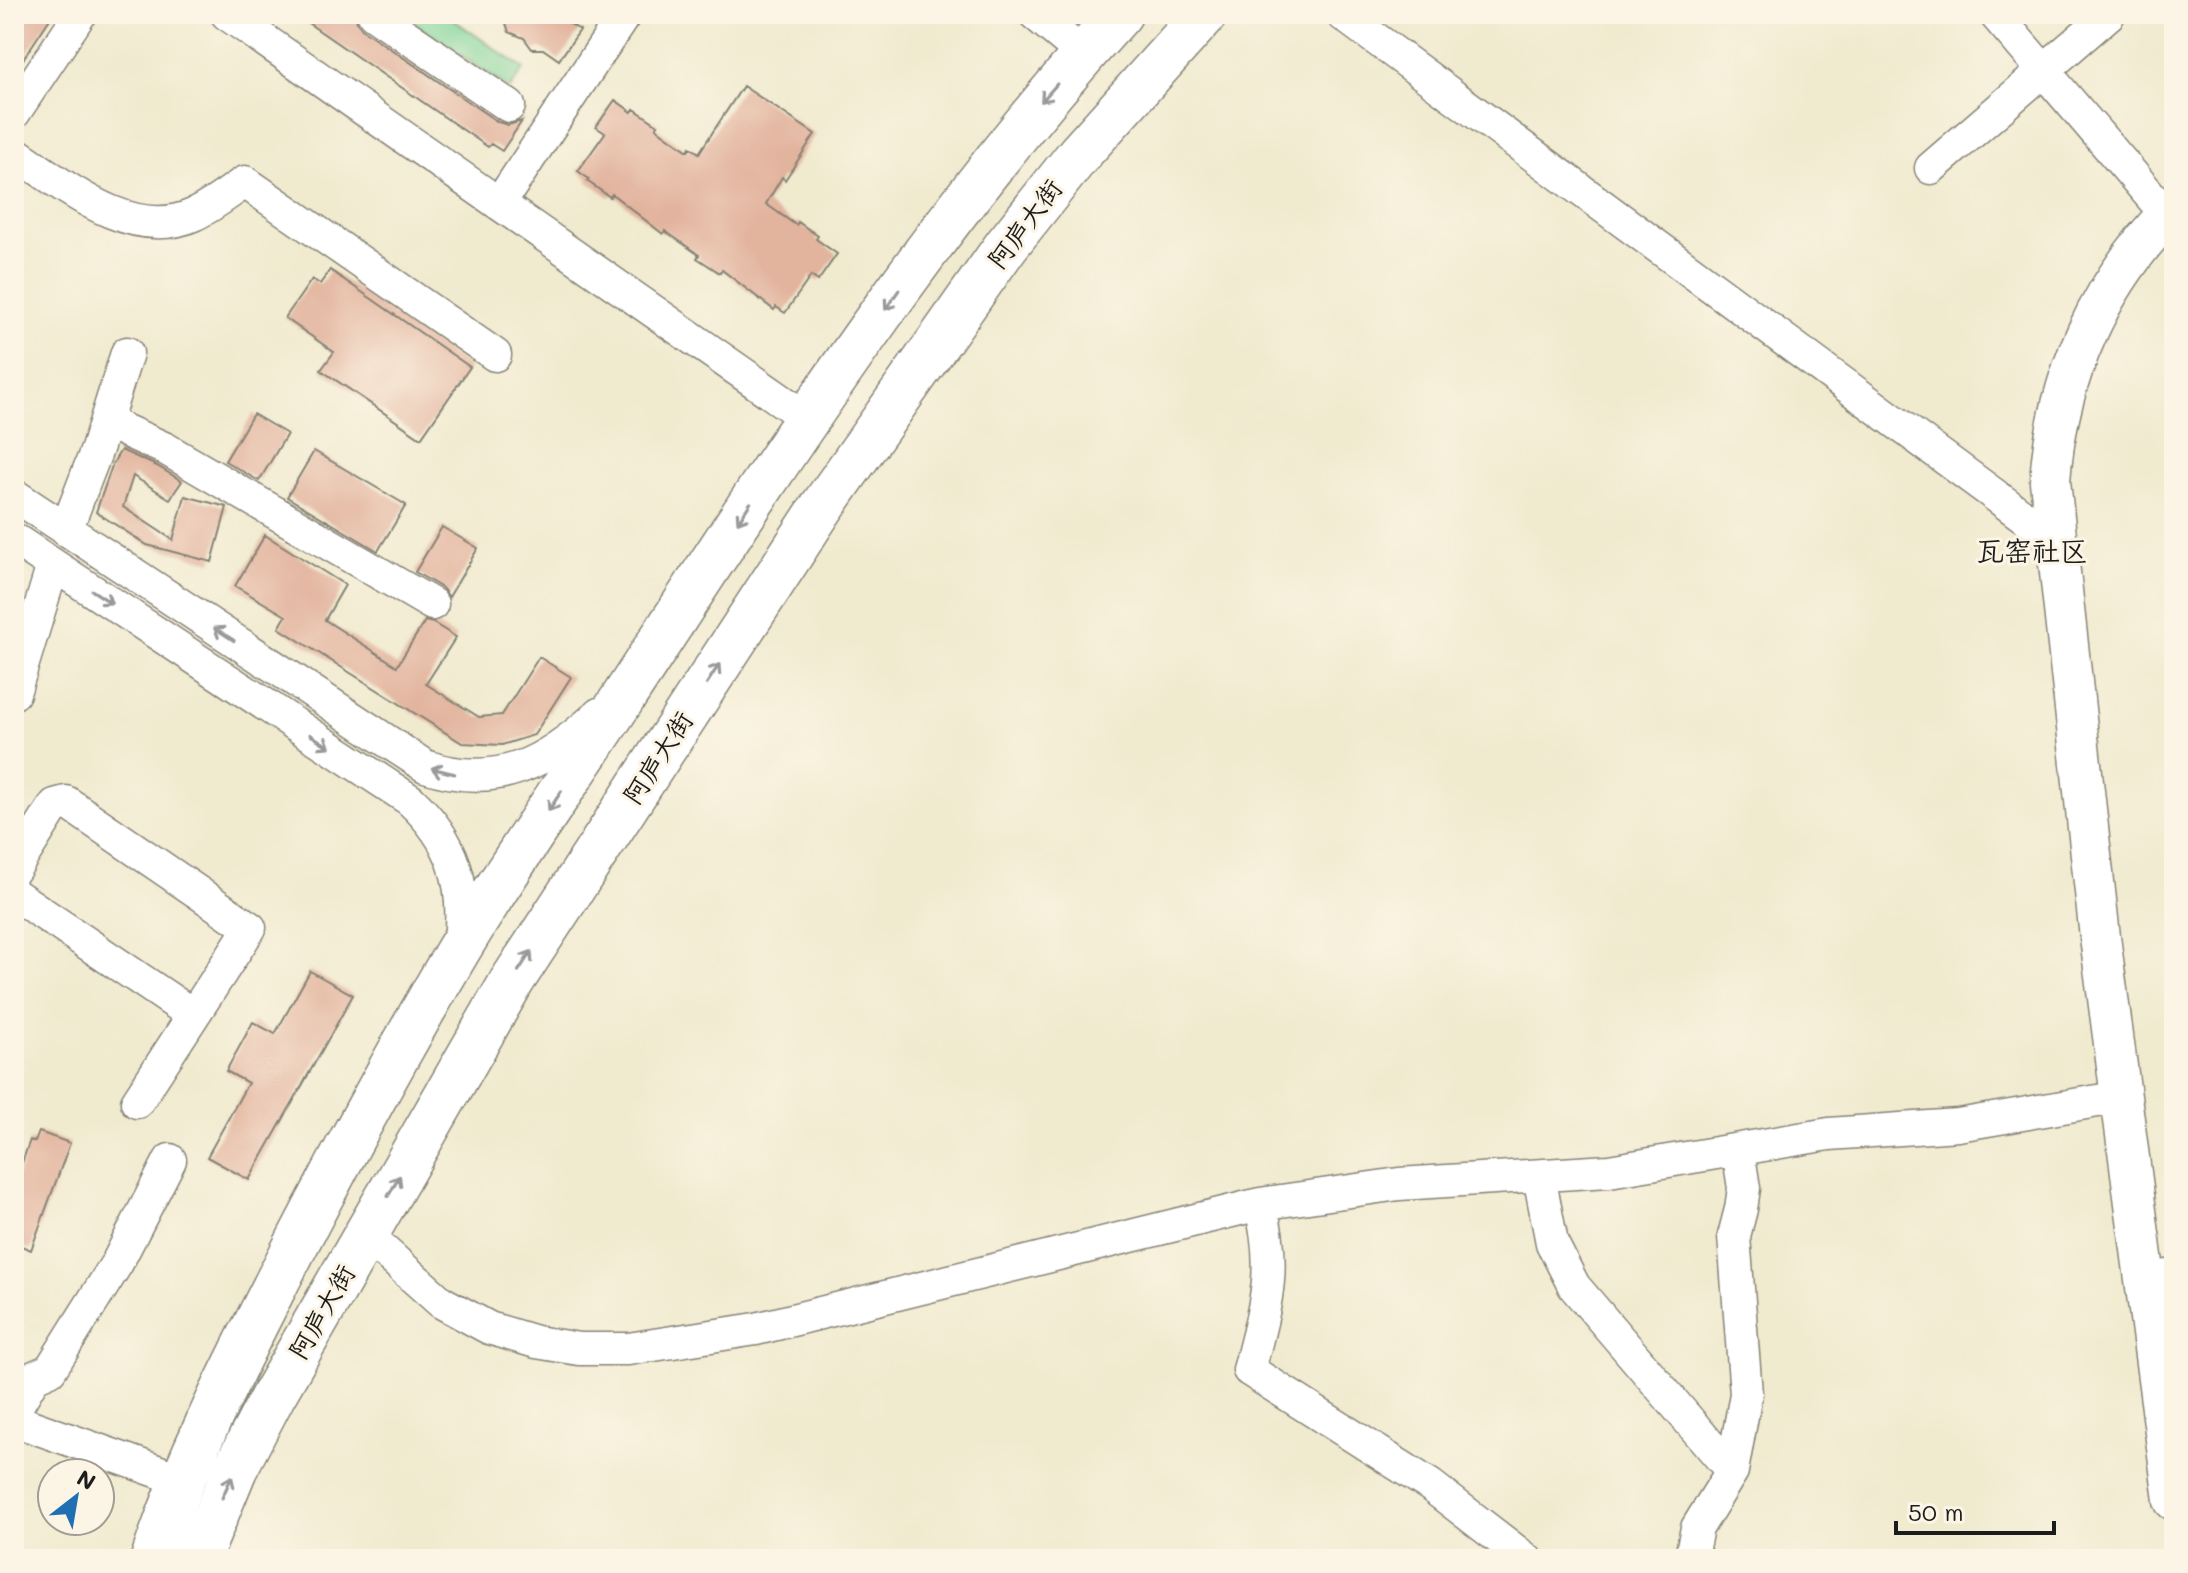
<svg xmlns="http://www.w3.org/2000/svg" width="2188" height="1573" font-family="Mali,'LXGW WenKai TC',sans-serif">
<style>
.green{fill:#7cd397;stroke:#4c785a;stroke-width:2}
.building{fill:#e2b39d}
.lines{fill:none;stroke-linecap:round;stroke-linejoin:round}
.minor-casing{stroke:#868376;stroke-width:35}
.major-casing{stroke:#868376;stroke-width:43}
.highway-casing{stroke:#868376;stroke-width:47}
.minor{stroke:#fff;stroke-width:32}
.major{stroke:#fff;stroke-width:40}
.highway{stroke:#fff;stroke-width:44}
.oneway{stroke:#999}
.labels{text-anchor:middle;stroke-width:6;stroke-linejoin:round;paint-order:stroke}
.street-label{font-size:26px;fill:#1c1c1c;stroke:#fcf5e5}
.neighbourhood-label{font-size:28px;fill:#1c1c1c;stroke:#fcf5e5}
</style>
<rect width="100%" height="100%" fill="#fcf5e5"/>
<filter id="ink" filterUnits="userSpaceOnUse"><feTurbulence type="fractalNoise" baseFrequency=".0125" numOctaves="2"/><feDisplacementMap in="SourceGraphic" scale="16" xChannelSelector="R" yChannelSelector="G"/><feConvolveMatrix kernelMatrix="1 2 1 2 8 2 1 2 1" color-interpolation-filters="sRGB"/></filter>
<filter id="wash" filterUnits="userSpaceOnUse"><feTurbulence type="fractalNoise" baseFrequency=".006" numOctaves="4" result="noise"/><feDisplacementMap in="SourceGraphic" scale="32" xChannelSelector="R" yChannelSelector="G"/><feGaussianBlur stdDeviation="1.8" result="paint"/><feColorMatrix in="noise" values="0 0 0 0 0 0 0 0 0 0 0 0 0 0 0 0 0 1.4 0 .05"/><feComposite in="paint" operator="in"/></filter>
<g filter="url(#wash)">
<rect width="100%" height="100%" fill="#f0eacf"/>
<path class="green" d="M401,14H445L524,69L510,89Z"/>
<g id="blocks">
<path class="building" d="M14,14H53L14,73Z
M295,14H355L357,23L363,30L498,122L508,125L522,121L502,151L491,144L488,147Z
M503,14H564L573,20L570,24L580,30L559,60L543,49H532L524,38L509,32Z
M743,86L815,134L785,180L782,177L766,204L796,225L798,222L818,236L816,239L837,254L818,281L811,276L785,313L776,307L774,310L722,270L720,273L697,258L699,255L665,231L663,234L612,194L610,197L587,181L589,179L578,171L605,133L596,127L615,100L632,112L634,109L658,125L656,128L688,151L690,147L699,153Z
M330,270L470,367L421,438L321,370L334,352L285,318L312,279L320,284Z
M253,414L287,434L259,481L225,461Z
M121,450L157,466L182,481L170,499L133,476L123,507L173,540L185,496L227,507L212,562L147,545L96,512L113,463Z
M314,451L406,505L378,551L287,497Z
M442,527L478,548L449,597L442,588L415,572Z
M265,535L345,585L325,620L397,666L425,621L433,623L456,637L426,684L479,717L502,715L539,657L571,677L534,735L502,745L462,743L279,628L286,616L235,586Z
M310,971L353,995L249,1180L207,1157L248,1083L226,1071L253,1022L275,1034Z
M39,1132L70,1143L31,1250L14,1243V1185L30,1140L35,1142Z"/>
</g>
</g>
<g filter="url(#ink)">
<use href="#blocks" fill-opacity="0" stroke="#868376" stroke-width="2"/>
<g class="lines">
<defs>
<path id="minor" d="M227,14L808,419
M374,14L509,106
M1035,14L1083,54
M1342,14L2057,541
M1995,14L2167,215
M14,113L80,14
M14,152C62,184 131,243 193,215C211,207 228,193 245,182L495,355
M1931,168L2109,14
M499,204L625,14
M106,422L166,449L432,604
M14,495L425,766C498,790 546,763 599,714
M66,530L97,449L127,353
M14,539L410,800C455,842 466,883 460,942
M14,693L53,565
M14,870L55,805L66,802L250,928L137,1102
M14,894L193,1015
M1539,1176L1552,1243L1574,1286L1732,1471
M1260,1204C1278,1269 1265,1307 1249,1370L1430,1485L1526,1559
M366,1235L441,1302L489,1328L536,1342L579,1349H628L756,1329L1260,1204L1399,1184L1609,1171L1829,1134L1958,1125L2121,1097
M2145,1279L2174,1275
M14,1411L34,1377L50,1370L117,1263L170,1160
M14,1420L182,1480
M1697,1559L1692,1552L1697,1528L1732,1471L1746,1394L1734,1236L1741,1209L1744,1188L1738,1150"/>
<path id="major" d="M2174,208C2100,282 2057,377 2050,481L2100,937L2174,1500"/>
<path id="highway" d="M153,1559C186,1460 234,1367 281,1274C337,1165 395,1057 457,952C509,865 568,782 623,698C777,462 930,223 1120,14
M198,1559L235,1469L273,1396L512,981L822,507L1006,246L1079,154L1205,14"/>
</defs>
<use href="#minor" class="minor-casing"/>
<use href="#major" class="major-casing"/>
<use href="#highway" class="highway-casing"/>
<use href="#minor" class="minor"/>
<use href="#major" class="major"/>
<use href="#highway" class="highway"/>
</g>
<defs><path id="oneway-shaft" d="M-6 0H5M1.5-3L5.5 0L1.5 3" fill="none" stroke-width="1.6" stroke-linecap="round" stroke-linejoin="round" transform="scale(2)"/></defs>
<g class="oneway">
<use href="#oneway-shaft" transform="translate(1049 93) rotate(131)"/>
<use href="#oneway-shaft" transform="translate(892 300) rotate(125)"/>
<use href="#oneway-shaft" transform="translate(744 513) rotate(123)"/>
<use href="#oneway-shaft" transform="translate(102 597) rotate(33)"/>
<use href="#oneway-shaft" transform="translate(224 634) rotate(-147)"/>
<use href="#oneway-shaft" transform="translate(713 674) rotate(-57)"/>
<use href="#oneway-shaft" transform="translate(320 741) rotate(33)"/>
<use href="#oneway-shaft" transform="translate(443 771) rotate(-166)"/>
<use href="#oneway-shaft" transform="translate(555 801) rotate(123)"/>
<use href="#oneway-shaft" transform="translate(525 961) rotate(-57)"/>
<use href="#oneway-shaft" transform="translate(394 1186) rotate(-60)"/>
<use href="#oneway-shaft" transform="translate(227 1487) rotate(-66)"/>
</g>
</g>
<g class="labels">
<g class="street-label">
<text transform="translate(1025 224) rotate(-53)" y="9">阿庐大街</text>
<text transform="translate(658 758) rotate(-57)" y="9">阿庐大街</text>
<text transform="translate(322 1312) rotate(-60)" y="9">阿庐大街</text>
</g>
<g class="neighbourhood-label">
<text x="2032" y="561">瓦窑社区</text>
</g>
</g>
<rect width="2188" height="1573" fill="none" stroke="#fcf5e5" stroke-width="48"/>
<g transform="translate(76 1497) rotate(31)"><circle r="38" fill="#fcf5e5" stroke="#a29e95" stroke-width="2"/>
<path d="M0-6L14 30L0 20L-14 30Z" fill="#1f6fb2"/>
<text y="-12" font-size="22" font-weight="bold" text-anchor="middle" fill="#1c1c1c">N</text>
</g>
<path d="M1896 1521v12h158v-12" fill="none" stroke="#1c1c1c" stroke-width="4"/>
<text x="1908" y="1521" font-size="24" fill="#1c1c1c" stroke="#fcf5e5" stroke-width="6" paint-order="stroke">50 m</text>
</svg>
